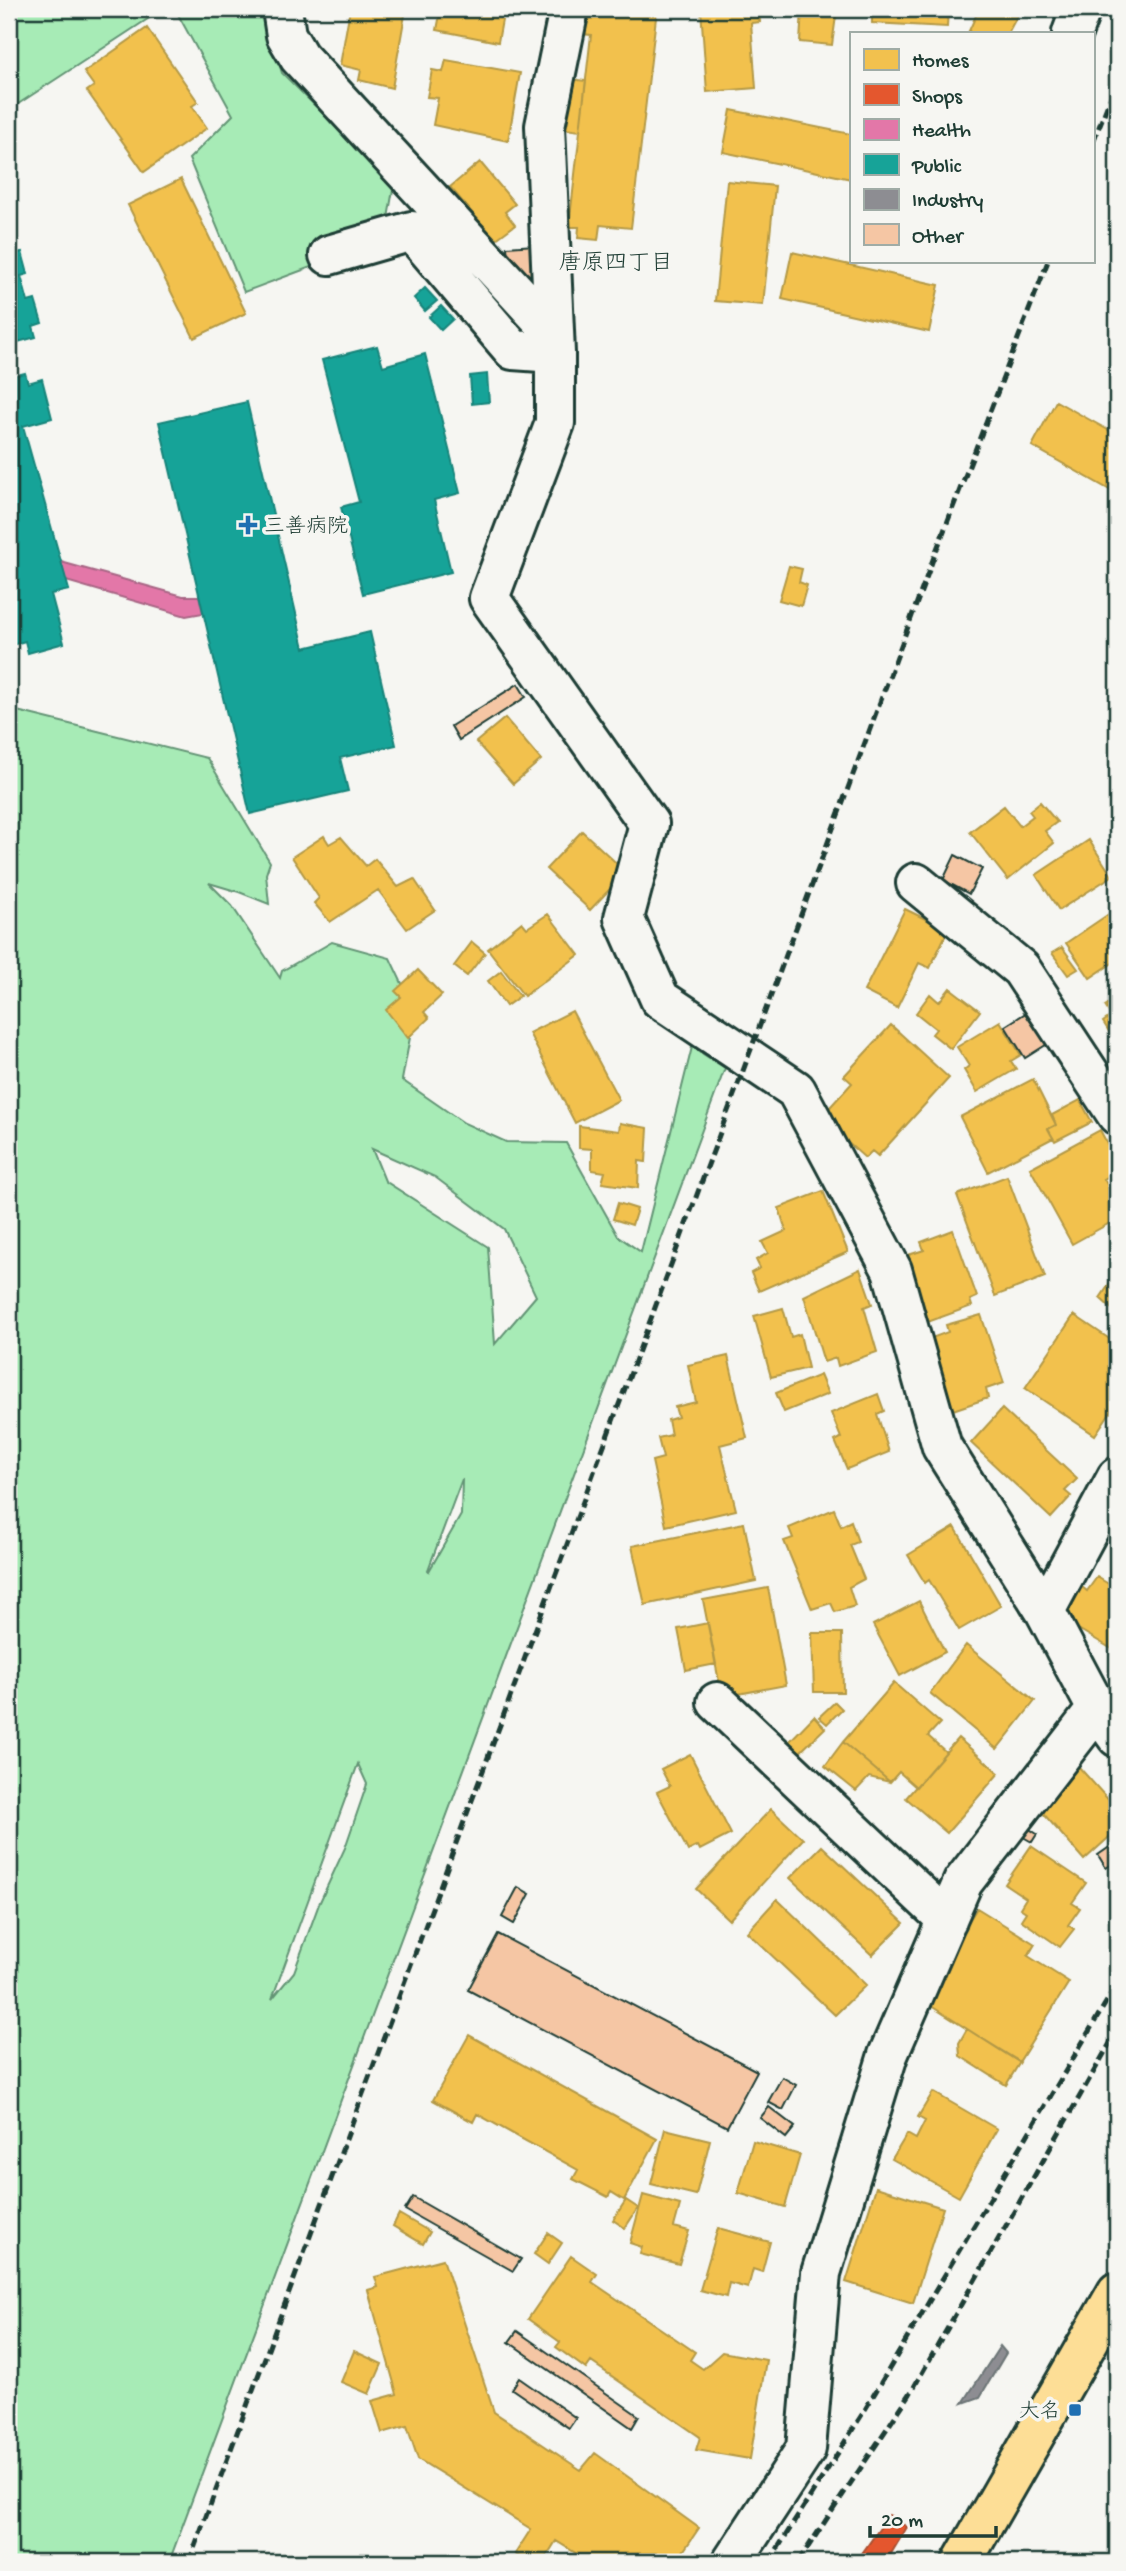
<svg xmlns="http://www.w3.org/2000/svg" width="1126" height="2571" font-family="'Gochi Hand','Klee One',sans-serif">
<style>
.green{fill:#a7ebb6;stroke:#639475;stroke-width:2;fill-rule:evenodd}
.homes{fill:#f2c14e;stroke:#b39946;stroke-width:2}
.shops{fill:#e4572e;stroke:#a94f30;stroke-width:2}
.health{fill:#e377a8;stroke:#a86685;stroke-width:2}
.public{fill:#17a398;stroke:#19847a;stroke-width:2}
.industry{fill:#8d8d92;stroke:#6c7576;stroke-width:2}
.building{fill:#f5c6a4;stroke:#1f3d34;stroke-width:2}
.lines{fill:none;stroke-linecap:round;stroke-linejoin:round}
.minor-casing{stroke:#1f3d34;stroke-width:44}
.highway-casing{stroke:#1f3d34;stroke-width:44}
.minor{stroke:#f6f6f2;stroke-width:38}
.highway{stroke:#fdde96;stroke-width:38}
.rail{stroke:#1f3d34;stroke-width:5;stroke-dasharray:10 5;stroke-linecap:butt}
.poi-dot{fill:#1f6fb2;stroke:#f6f6f2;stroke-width:2.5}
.labels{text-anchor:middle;stroke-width:7;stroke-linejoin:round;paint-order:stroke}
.poi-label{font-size:21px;fill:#1f3d34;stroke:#f6f6f2;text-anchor:start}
.neighbourhood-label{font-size:23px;fill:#1f3d34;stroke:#f6f6f2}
</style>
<rect width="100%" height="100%" fill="#f6f6f2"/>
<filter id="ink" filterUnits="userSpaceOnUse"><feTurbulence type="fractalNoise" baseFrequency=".0143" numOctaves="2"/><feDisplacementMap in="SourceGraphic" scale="14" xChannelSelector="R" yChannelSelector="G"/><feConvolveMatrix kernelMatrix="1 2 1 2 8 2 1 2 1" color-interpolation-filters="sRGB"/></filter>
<g filter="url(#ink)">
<path class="green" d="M9,9H163L9,110Z
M175,9H262L282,73L394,184L388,218L311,267L244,292L189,159L233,115Z
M9,709L207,758L270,862L266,874L269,904L239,892L209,883L232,906L280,978L282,971L332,942L390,958L415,1011L402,1080L464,1123L506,1142L566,1143L618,1236L641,1252L692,1047L725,1068L169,2562H9ZM372,1149L435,1177L504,1229L536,1296L495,1344L488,1247L385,1181ZM462,1479L461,1515L429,1571L428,1570ZM358,1764L367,1784L345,1848L319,1904L294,1972L272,1999Z"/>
<path class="homes" d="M350,9H406L392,88L359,80L361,70L340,65Z
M441,9H504L498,42L437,30Z
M585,9H657L631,228L600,225L598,240L578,238L579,227H569L591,35L582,34Z
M701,9H759L760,22L751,23L756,88L707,92Z
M802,9H837L832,45L800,42Z
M872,9H948L947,27L872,23Z
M979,9H1021L1008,33H968Z
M147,28L198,102L192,106L207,128L144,172L87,91L94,86L84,72Z
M446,60L520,73L508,141L433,125L438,98L427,97L432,70L443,72Z
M570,79L586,81L580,131L564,129Z
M731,110L851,134V179L723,152Z
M480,162L515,204L505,212L515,225L495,240L450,187Z
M181,179L246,313L194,338L128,205Z
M727,181L775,186L763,305L715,301Z
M792,252L939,285L929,332L782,299Z
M1056,401L1117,435V494L1032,446Z
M789,566L802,569L799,582L807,585L801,606L779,600Z
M505,718L541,760L513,784L476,742Z
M1040,802L1057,822L1045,831L1054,843L1008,880L970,832L1004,806L1020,826L1033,816L1029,811Z
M582,831L626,872L590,910L546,869Z
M324,836L329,844L341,837L366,866L375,859L398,887L414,879L435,910L407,929L378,890L330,922L314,903L319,898L292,857Z
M1089,840L1112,876L1059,910L1036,875Z
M905,909L948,930L930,968L919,963L897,1008L864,991Z
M1116,909L1117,960L1090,978L1066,943Z
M548,914L579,955L524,996L488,949L522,922L527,928Z
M472,942L485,953L467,976L454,966Z
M1062,947L1078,969L1068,975L1052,953Z
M418,970L442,995L424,1012L429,1018L408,1038L386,1010L401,997L395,991Z
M501,971L520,996L506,1006L488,981Z
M950,988L980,1011L951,1049L932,1034L936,1029L916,1013L930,994L939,1002Z
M1117,998V1044L1103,1022L1111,1016L1105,1006Z
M572,1011L619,1100L575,1123L529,1033Z
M1000,1021L1021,1055L1011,1061L1016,1069L977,1092L964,1070L969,1066L957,1047Z
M891,1025L949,1078L878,1156L872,1151L865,1158L820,1118L852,1083L844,1076Z
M1033,1079L1056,1125L1048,1129L1053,1138L988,1172L960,1117Z
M1080,1100L1092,1122L1055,1141L1048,1129L1056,1125L1052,1115Z
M620,1123L648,1128L646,1162L639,1161L638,1188L602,1183L605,1172L592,1170V1149L579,1148V1126L619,1131Z
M1100,1130L1117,1162V1172L1104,1179L1117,1202V1219L1072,1244L1030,1168Z
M1007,1176L1045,1277L995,1296L957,1195Z
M823,1191L848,1252L759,1291L751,1273L760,1268L756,1260L768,1253L762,1242L786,1231L779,1208Z
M618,1203L637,1209L632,1225L613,1219Z
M953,1230L977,1297L970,1300L972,1306L925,1323L902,1257L924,1250L921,1242Z
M860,1269L872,1304L864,1307L877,1352L838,1366L836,1358L824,1362L804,1296Z
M1117,1273V1304L1112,1309L1100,1298Z
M783,1308L791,1337L800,1334L808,1368L771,1377L754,1316Z
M981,1315L1004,1383L986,1389L988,1398L950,1411L926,1340L948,1332L946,1325Z
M1074,1315L1117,1344V1402L1095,1435L1025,1388Z
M728,1356L747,1438L720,1445L736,1510L666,1526L652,1461L663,1458L658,1438L671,1435L668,1420L678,1417L675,1407L696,1402L688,1365Z
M820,1375L828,1394L784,1412L776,1393Z
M878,1394L884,1411L877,1414L889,1452L847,1469L835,1441L841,1438L831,1413Z
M1002,1409L1077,1479L1065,1491L1071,1496L1051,1518L971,1443Z
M834,1509L841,1526L851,1521L858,1542L850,1545L864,1579L849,1587L855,1606L835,1612L831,1603L812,1609L784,1541L793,1538L789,1528Z
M744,1523L756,1581L645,1605L632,1546Z
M955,1527L1001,1606L959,1630L929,1580L925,1583L908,1555Z
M1097,1577L1117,1589V1652L1063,1620L1082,1587L1087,1591Z
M768,1588L786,1685L722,1697L703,1600Z
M919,1601L945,1652L900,1676L873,1625Z
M708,1623L716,1664L686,1670L678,1629Z
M812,1633H842L843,1692H814Z
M966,1645L1035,1701L997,1749L930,1693Z
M894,1683L940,1723L928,1736L946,1752L916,1787L899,1772L890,1782L843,1742Z
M835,1702L842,1709L827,1724L819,1717Z
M814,1716L825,1728L795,1757L785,1746Z
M958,1738L999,1773L947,1833L906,1798Z
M843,1742L890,1782L869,1777L856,1791L825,1766Z
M690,1754L731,1834L700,1850L698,1846L688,1851L657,1792L670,1786L661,1769Z
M1078,1766L1114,1806L1111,1810L1117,1818V1830L1084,1860L1035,1804Z
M771,1809L803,1839L729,1920L696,1889Z
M822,1846L904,1923L872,1955L790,1878Z
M1031,1846L1086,1883L1072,1903L1080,1908L1068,1925L1074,1929L1060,1947L1021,1920L1026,1912L1020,1908L1026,1898L1005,1884Z
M777,1899L866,1985L835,2015L747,1932Z
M977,1908L1035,1944L1028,1956L1069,1982L1019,2062L920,1999Z
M967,2029L1020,2062L1006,2085L960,2056L959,2043Z
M469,2035L657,2139L624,2200L611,2192L608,2197L573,2179L578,2170L477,2114L473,2122L433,2100Z
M933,2092L997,2129L959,2197L892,2159L907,2134L916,2139L925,2121L918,2117Z
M665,2129L710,2140L696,2195L651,2184Z
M753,2141L800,2155L785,2207L738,2193Z
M876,2187L943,2208L913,2303L846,2282Z
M643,2195L680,2205L674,2227L689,2231L679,2264L640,2254L642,2247L630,2243Z
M626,2200L638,2208L625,2228L613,2220Z
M399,2214L430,2232L423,2244L393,2226Z
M718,2228L770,2242L762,2272L753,2269L748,2288L729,2283L726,2297L700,2290Z
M548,2233L562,2243L548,2264L534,2254Z
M571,2256L597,2274L592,2282L695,2352L690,2360L703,2369L722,2352L766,2360L750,2459L696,2450L700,2437L591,2362L586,2369L556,2347L560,2342L528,2319Z
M443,2259L494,2412L581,2470L595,2453L699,2528L676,2562H590L556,2541L543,2562H528L515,2554L531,2529L418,2459L407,2426L382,2433L372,2401L397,2394L368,2290L378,2287L375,2277Z
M354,2351L382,2364L369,2394L341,2382Z"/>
<path class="shops" d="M889,2515L907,2527L886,2562H856Z"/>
<path class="health" d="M61,562L183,596H199L203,613L186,616L66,581Z"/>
<path class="public" d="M9,245L11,254L22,252L28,274L21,276L28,302L35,300L42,323L33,326L36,337L14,343L9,330Z
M425,288L437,301L425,311L414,298Z
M441,306L453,319L441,330L429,317Z
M377,346L383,366L425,354L460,493L434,500L451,572L363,594L341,507L359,502L322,360Z
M25,373L28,383L42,379L52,418L23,426L69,590L51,594L64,643L28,653L25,641L9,646V377Z
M487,374L489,402L472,404L470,376Z
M247,402L304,648L370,632L396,745L340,758L348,791L250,814L159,422Z"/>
<path class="industry" d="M1000,2346L1006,2353L980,2397L963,2403Z"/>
<path class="building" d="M535,245L538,278L510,281L507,247Z
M518,684L526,697L459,740L451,726Z
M955,855L982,869L969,894L943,880Z
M1029,1011L1049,1043L1025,1058L1005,1026Z
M1022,1824L1037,1834L1032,1842L1016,1833Z
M1117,1842V1861L1106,1868L1098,1855Z
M518,1887L530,1894L514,1924L502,1917Z
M498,1934L757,2071L727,2127L468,1990Z
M782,2077L796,2085L783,2110L768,2102Z
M769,2107L795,2127L786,2138L760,2118Z
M413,2197L521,2259L513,2271L405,2210Z
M517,2331L639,2416L632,2428L509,2342Z
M519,2378L576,2418L569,2428L512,2389Z"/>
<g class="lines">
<defs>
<path id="minor" d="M282,9L286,35L299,57L554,333
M569,9L545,126L555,353V423L489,598L649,824L624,918L660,999L796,1090L892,1270L942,1447L1045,1611L1097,1709L1117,1737
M1072,33L1081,9
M329,255L412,231L513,350L555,353
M916,883L1021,969L1117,1115
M1045,1611L1117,1477
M717,1702L947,1920
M732,2562L806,2449L821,2273L888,2055L963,1882L1097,1709"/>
<path id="highway" d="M962,2562L1117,2292"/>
</defs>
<use href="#minor" class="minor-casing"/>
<use href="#highway" class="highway-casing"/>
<use href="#minor" class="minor"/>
<use href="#highway" class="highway"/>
<path class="rail" d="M1093,142L1117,81
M189,2562L932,562L1048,261
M769,2562L863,2413L1117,1984
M798,2562L910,2394L1117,2031"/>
</g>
</g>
<g class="poi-dot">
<path d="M244.5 514.5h7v7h7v7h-7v7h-7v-7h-7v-7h7z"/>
<rect x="1068" y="2403" width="14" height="14" rx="3.5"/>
</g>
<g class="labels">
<g class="poi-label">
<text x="264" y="532">三善病院</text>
<text x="1061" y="2417" text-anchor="end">大名</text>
</g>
<g class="neighbourhood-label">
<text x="616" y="269">唐原四丁目</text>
</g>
</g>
<rect width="1126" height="2571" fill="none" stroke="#f6f6f2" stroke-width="35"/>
<rect x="18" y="18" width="1091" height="2536" fill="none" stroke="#1f3d34" stroke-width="2.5" filter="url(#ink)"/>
<rect x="850" y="32" width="245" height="231" fill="#f6f6f2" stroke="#a0aca6" stroke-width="2"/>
<rect x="864" y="49" width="35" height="21" fill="#f2c14e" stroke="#a0aca6" stroke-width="2"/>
<text x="912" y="66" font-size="21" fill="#1f3d34">Homes</text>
<rect x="864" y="84" width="35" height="21" fill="#e4572e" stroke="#a0aca6" stroke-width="2"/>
<text x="912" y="102" font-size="21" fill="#1f3d34">Shops</text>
<rect x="864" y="119" width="35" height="21" fill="#e377a8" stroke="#a0aca6" stroke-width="2"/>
<text x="912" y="136" font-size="21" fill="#1f3d34">Health</text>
<rect x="864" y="154" width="35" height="21" fill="#17a398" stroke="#a0aca6" stroke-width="2"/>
<text x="912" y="172" font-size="21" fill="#1f3d34">Public</text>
<rect x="864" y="189" width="35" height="21" fill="#8d8d92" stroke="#a0aca6" stroke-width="2"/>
<text x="912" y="206" font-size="21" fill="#1f3d34">Industry</text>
<rect x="864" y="224" width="35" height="21" fill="#f5c6a4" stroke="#a0aca6" stroke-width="2"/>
<text x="912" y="242" font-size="21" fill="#1f3d34">Other</text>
<path d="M870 2526v10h126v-10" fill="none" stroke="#1f3d34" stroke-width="3.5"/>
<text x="881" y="2526" font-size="21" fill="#1f3d34" stroke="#f6f6f2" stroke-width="5" paint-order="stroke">20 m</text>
</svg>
